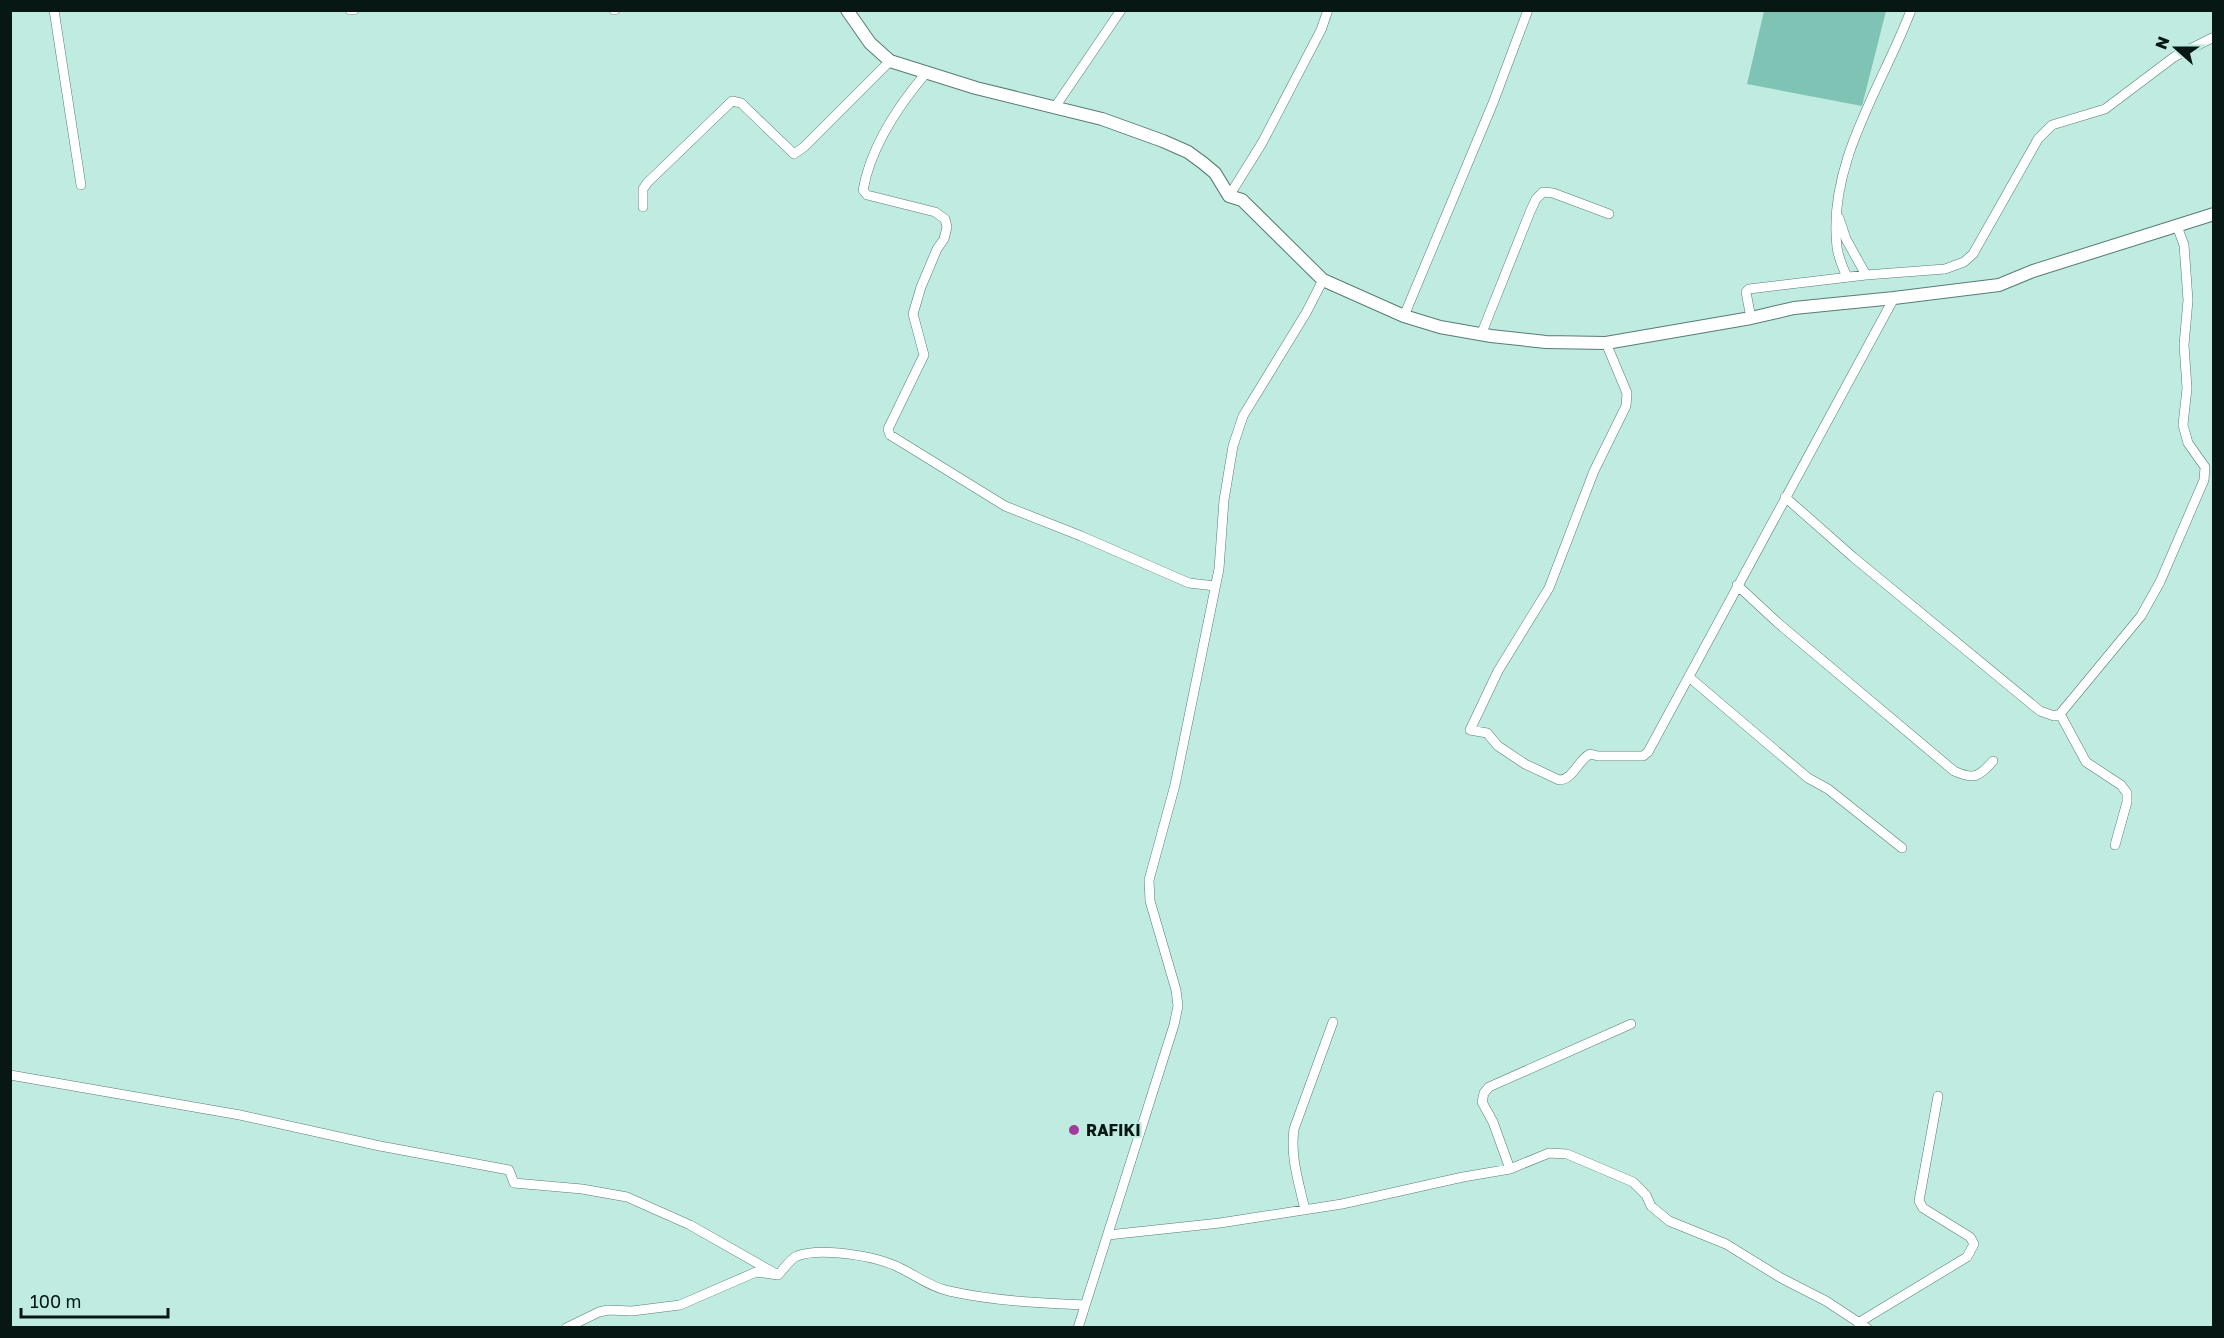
<svg xmlns="http://www.w3.org/2000/svg" width="2224" height="1338" font-family="'Golos Text',sans-serif">
<style>
.green{fill:#7ec3b4}
.lines{fill:none;stroke-linecap:round;stroke-linejoin:round}
.street-casing{stroke:#557d74;stroke-width:10}
.secondary-casing{stroke:#557d74;stroke-width:14}
.street{stroke:#fff;stroke-width:9}
.secondary{stroke:#fff;stroke-width:12}
.poi-dot{fill:#a03a9e;stroke:#c0ebe0;stroke-width:2}
.labels{text-anchor:middle;stroke-width:4.5;stroke-linejoin:round;paint-order:stroke}
.poi-label{font-size:16px;font-weight:bold;fill:#071714;stroke:#c0ebe0;text-anchor:start}
</style>
<rect width="100%" height="100%" fill="#c0ebe0"/>
<path class="green" d="M1764,11H1886L1862,106L1747,84Z"/>
<g class="lines">
<defs>
<path id="street" d="M54,10L81,185
M350,10H354
M614,10H615
M926,73C898,106 871,146 863,190L867,195L935,212L945,219L947,227L944,239L937,249L921,287L913,314L924,355L888,429L890,435L1005,506L1081,536L1189,583L1215,586
M1055,107L1121,10
M1229,196L1262,143L1321,30L1328,10
M643,207V189L647,183L732,101L741,103L794,154L804,147L890,61
M1839,218L1846,239L1866,275
M1847,277C1843,268 1838,257 1837,247C1827,163 1883,85 1911,10
M1404,316L1493,103L1528,10
M1751,318L1746,292L1749,289L1866,275L1945,269L1964,262L1973,254L2038,139L2052,125L2105,109L2174,57L2214,37
M1481,335L1530,212L1536,199L1543,192L1553,193L1609,214
M1606,343L1627,393L1626,406L1594,471L1549,588L1498,671L1470,730L1487,733L1498,746L1525,764L1559,780C1573,780 1578,760 1590,754L1598,756H1643L1648,752L1894,298
M1785,497L1853,557L2040,711L2054,716L2060,714L2141,616L2160,582L2204,480L2205,467L2188,443L2183,425L2187,388L2184,345L2188,300L2184,245L2177,226
M1737,585L1778,623L1954,771C1974,780 1979,777 1993,761
M1689,677L1808,778L1828,789L1902,848
M2060,714L2086,762L2121,785L2127,793V802L2115,845
M10,1075L240,1115L380,1146L509,1170L514,1183L582,1189L627,1197L690,1225L778,1275
M1510,1169L1493,1122L1482,1102L1484,1093L1489,1087L1631,1024
M1305,1210C1299,1183 1290,1157 1294,1129L1333,1022
M1108,1235L1220,1223L1342,1204L1463,1177L1510,1169L1549,1153L1567,1154L1633,1182L1646,1195L1651,1206L1669,1221L1726,1244L1781,1278L1826,1301L1867,1328
M1858,1323L1967,1257L1974,1244L1970,1237L1923,1208L1919,1201L1938,1096
M566,1328L599,1312L608,1310L632,1311L680,1305L756,1272L778,1275C783,1270 790,1259 797,1256C821,1247 877,1256 900,1268C917,1276 930,1287 949,1291C994,1301 1039,1303 1085,1305
M1078,1328L1174,1025L1178,1006L1176,990L1150,901L1149,880L1175,785L1219,569L1224,500L1233,446L1243,416L1306,313L1323,280"/>
<path id="secondary" d="M847,10L870,43L890,61L976,88L1102,119L1163,141L1188,152L1203,163L1215,173L1229,196L1242,200L1323,280L1404,316L1440,327L1491,336L1546,342L1606,343L1751,318L1794,308L1894,298L1999,285L2033,271L2214,214"/>
</defs>
<use href="#street" class="street-casing"/>
<use href="#secondary" class="secondary-casing"/>
<use href="#street" class="street"/>
<use href="#secondary" class="secondary"/>
</g>
<circle class="poi-dot" cx="1074" cy="1130" r="6"/>
<g class="labels">
<g class="poi-label">
<text x="1086" y="1136">RAFIKI</text>
</g>
</g>
<rect width="2224" height="1338" fill="none" stroke="#071714" stroke-width="24"/>
<g transform="translate(2176 48) rotate(291)" stroke="#c0ebe0" stroke-width="4.5" paint-order="stroke">
<path d="M0-4.5L10 22L0 15L-10 22Z" fill="#071714"/>
<text y="-9" font-size="16" font-weight="bold" text-anchor="middle" fill="#071714">N</text>
</g>
<path d="M21 1308v9h147v-9" fill="none" stroke="#071714" stroke-width="3"/>
<text x="30" y="1308" font-size="18" fill="#071714" stroke="#c0ebe0" stroke-width="4.5" paint-order="stroke">100 m</text>
</svg>
